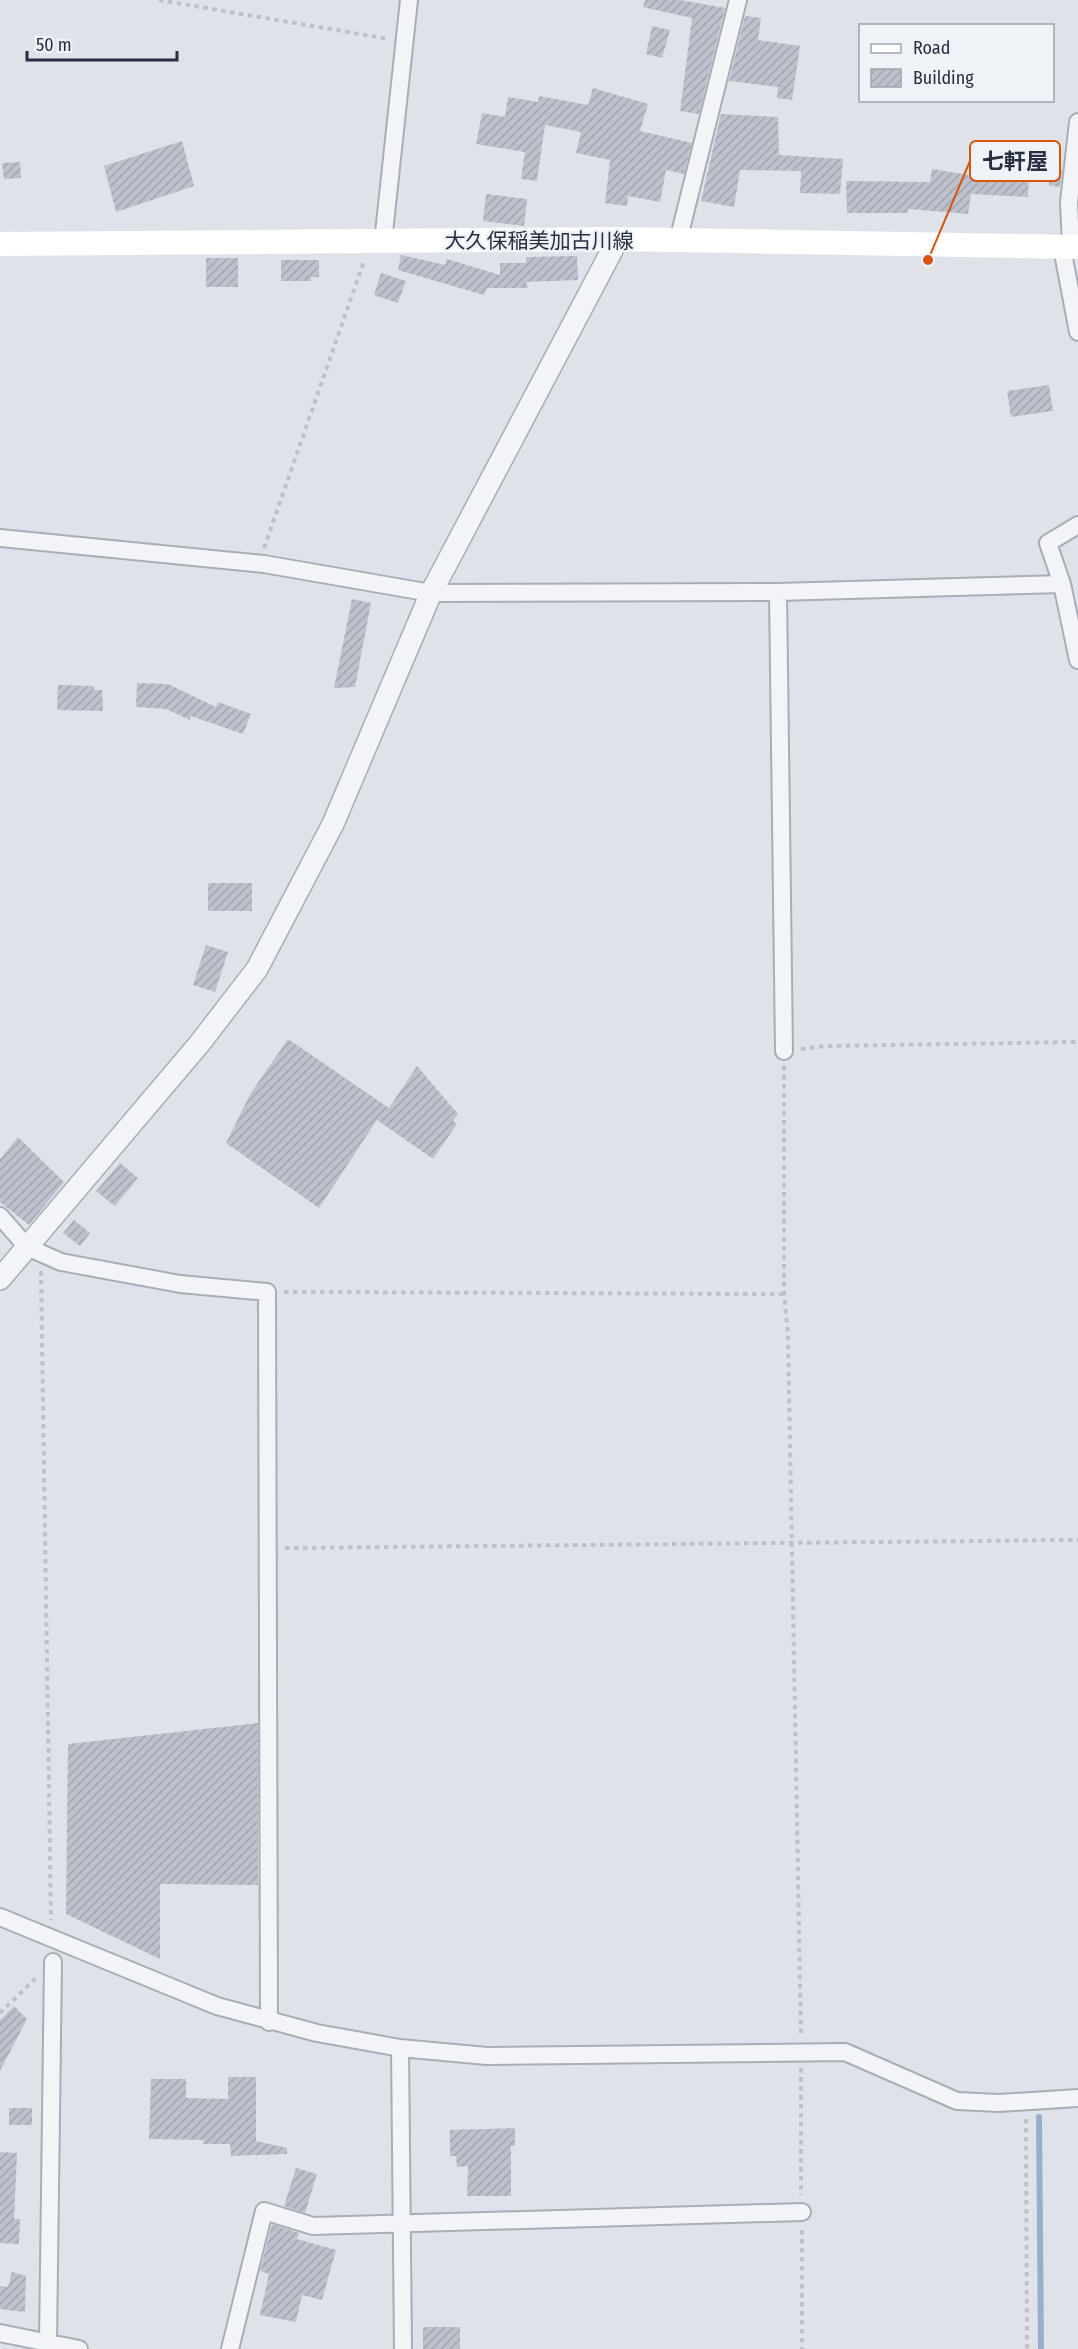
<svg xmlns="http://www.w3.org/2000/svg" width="1078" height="2349" font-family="'Fira Sans Condensed','Noto Sans JP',sans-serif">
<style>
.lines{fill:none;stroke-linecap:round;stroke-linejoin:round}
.stream{stroke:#99aeca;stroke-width:6}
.building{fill:url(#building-hatch)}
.minor-casing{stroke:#a8adb7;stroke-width:20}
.tertiary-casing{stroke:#a8adb7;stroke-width:24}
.path{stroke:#bdc1c8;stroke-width:4;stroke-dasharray:4.5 4.5;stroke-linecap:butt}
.minor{stroke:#f2f4f7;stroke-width:16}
.tertiary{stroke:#f2f4f7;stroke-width:21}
.secondary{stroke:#fff;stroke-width:24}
.labels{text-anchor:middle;stroke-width:5;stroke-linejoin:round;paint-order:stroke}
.street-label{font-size:21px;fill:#282f41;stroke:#eff2f6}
.leader{fill:none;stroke:#d55511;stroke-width:2}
.callout-dot{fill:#d55511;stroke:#eff2f6;stroke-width:2}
.callout{fill:#eff2f6;stroke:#d55511;stroke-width:2}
.callout-label{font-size:22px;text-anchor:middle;font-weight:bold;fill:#282f41}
</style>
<defs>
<pattern id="building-hatch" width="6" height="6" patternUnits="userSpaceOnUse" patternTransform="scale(1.5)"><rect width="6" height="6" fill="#bcc1cc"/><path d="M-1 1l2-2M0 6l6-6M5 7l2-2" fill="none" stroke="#a2a6b0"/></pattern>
</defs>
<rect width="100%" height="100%" fill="#dfe3e9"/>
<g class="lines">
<path class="stream" d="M1039,2117L1041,2349"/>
</g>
<path class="building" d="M645,0H680L725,8L699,114L680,111L692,18L643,7Z
M745,16L761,18L758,40L800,46L792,100L777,98L778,87L729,81Z
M652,26L670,30L662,58L646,54Z
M593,88L648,104L640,131L692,143L684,174L666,170L660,202L628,196L627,206L605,203L610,160L576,153L581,132L545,125L537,181L521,179L525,152L476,144L482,113L505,117L508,97L538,102L539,96L588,105Z
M721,114L778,117L779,155L843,159L840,194L800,193L801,171L740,170L734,207L701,201Z
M182,141L194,186L116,212L104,166Z
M20,162L21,178L4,179L2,163Z
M932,169L987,178V174H998V170L1029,172L1028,197L971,194L968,214L908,209V213H847L846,181L930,182Z
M1050,169L1062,170L1060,187L1049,186Z
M486,194L527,199L524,226L483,221Z
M401,255L445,265L447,259L500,275V263H526V257L577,256L578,280L526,282L528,288H487L484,295L398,270Z
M206,258H238V287H206Z
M281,260H319V277H311V281H281Z
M381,273L406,281L398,303L374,295Z
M1049,385L1053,411L1011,417L1007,391Z
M352,599L371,603L355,687L334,688Z
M137,683L168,684L216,707L218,702L251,714L243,734L191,716L190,720L166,709L136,707Z
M58,685L94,686V690H102L103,711L57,710Z
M208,883H252V911H208Z
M206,945L228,952L215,992L193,985Z
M288,1039L389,1108L417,1066L458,1114L453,1121L457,1124L433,1159L377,1120L319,1208L226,1143L251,1093Z
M18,1137L64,1182L29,1225L0,1202V1159Z
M120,1163L138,1178L115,1206L96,1191Z
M74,1220L90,1233L80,1246L63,1233Z
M258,1723V1885L160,1884V1959L66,1914L68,1744Z
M14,2006L27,2019L0,2071V2020Z
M228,2077H256V2141L287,2148V2154L231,2156L230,2144H203V2140L149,2139L151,2079H186V2098L228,2099Z
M9,2108H32V2125H9Z
M515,2128V2146H511V2196H467L468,2166L457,2167L456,2156H450V2130Z
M0,2152L17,2153L14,2219H20L19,2244L0,2243Z
M296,2168L317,2174L305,2213L284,2206Z
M272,2224L299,2233L297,2239L336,2250L322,2300L302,2295L296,2322L260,2315L269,2274L260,2271Z
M12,2272L26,2276L25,2312L0,2309V2286L8,2287Z
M423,2327H460V2349H423Z"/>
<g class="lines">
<defs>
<path id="minor" d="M678,241L738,0
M383,242L409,0
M1071,247L1069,202L1078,122
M1062,248L1078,332
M1078,525L1048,543L1062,584L1078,660
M0,538L264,564L431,593L778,592L1062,584
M778,592L784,1051
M0,1216L27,1247L61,1262L180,1284L267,1292L269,2022
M0,1917L217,2006L317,2033L400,2048L487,2056L845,2052L957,2101L999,2103L1078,2098
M400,2048L403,2349
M0,2333L79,2349
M48,2343L53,1962
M230,2349L264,2211L313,2226L802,2212"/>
<path id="tertiary" d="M0,1279L200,1043L257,969L333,824L431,593L618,239"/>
</defs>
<use href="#minor" class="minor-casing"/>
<use href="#tertiary" class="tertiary-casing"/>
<path class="path" d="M159,0L389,39
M264,548L364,261
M801,1049L826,1046L1078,1042
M784,1066V1294L788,1335L801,2036
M41,1271L51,1920
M284,1292L784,1294
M285,1548L1078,1540
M0,2013L36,1978
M801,2068V2195
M1026,2119L1027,2349
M802,2230V2349"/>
<use href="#minor" class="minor"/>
<use href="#tertiary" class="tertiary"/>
<path class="secondary" d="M0,244L618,239L1078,247"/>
</g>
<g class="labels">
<g class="street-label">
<text x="539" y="248">大久保稲美加古川線</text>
</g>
</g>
<path class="leader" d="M928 260L970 161"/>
<circle class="callout-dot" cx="928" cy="260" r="6"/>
<rect class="callout" x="970" y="141" width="90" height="40" rx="6"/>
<g class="callout-label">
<text x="1015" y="169">七軒屋</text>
</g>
<rect x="859" y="24" width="195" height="78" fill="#eff2f6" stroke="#9fa4ae" stroke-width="1.5"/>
<rect x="871" y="44" width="30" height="9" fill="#ffffff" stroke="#9fa4ae" stroke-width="1.5"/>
<text x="913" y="54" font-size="18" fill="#282f41">Road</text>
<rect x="871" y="69" width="30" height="18" fill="url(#building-hatch)" stroke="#9fa4ae" stroke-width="1.5"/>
<text x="913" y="84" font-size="18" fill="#282f41">Building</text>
<path d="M27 51v9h150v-9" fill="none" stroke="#282f41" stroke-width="3"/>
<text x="36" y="51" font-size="18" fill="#282f41" stroke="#eff2f6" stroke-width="4.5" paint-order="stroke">50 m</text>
</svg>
